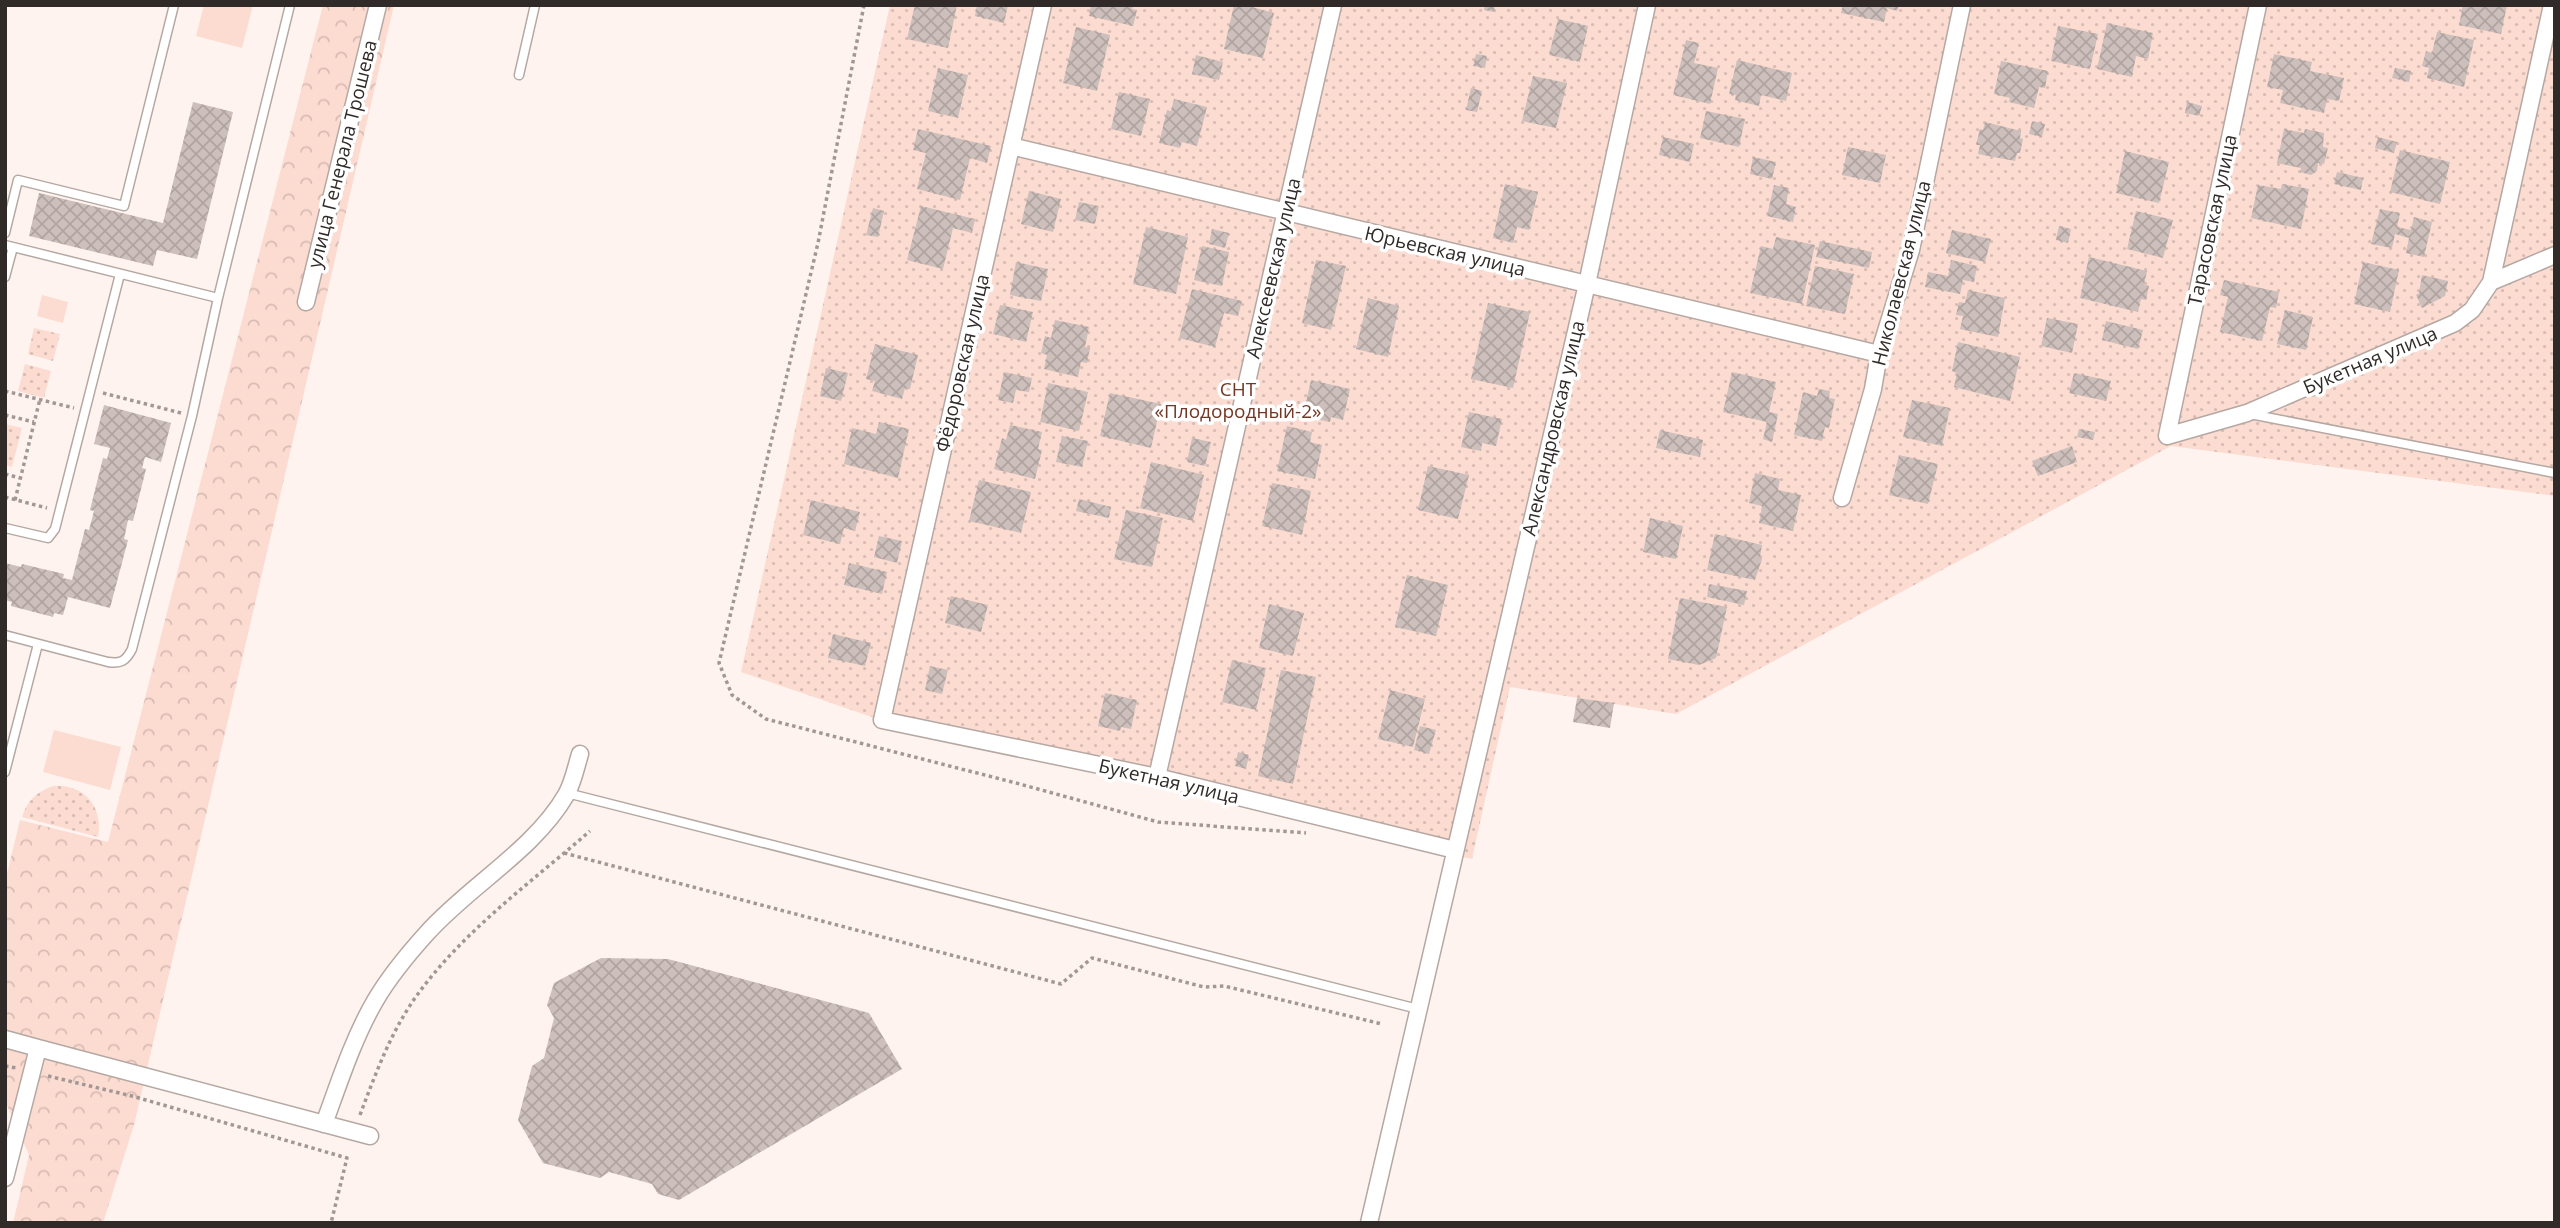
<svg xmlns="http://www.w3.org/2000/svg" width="2560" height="1228" font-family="'Open Sans',sans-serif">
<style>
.green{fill:url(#green-dots)}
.forest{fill:url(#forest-crowns)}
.pitch{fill:#fcdbd1}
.building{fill:url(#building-cross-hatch)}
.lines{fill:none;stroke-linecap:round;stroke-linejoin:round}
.lane-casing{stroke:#b5a8a3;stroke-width:11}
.street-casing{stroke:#b5a8a3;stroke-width:19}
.path{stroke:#a19896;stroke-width:3.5;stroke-dasharray:3.5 3.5;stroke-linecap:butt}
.lane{stroke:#fff;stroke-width:8}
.street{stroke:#fff;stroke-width:16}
.labels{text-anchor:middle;stroke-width:7;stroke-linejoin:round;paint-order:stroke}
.street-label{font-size:19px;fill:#302b29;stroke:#fff}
.park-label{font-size:19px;fill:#723725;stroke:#fff}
</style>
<defs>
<pattern id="green-dots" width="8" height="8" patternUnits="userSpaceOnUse" patternTransform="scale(1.75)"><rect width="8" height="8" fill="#fcdbd1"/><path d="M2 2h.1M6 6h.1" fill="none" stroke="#d8bcb3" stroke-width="1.8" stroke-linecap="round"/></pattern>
<pattern id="forest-crowns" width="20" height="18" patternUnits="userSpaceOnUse" patternTransform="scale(1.75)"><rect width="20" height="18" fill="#fcdbd1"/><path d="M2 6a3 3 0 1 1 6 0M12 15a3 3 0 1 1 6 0" fill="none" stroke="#d8bcb3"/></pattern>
<pattern id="building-cross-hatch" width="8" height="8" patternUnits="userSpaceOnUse" patternTransform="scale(1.75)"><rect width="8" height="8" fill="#cdbfbb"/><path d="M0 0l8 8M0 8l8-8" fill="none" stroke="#b0a4a1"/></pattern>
</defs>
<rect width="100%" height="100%" fill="#fff3f0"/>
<path class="green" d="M890,5H2555V496L2171,446L1676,714L1510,687L1472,859L904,728L741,672Z
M34,328L60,334L53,361L28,354Z
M25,364L51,371L44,398L18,391Z
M5,424L22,428L12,467L5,465Z
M53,786C83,784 104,806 98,837L22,817C27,801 36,792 53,786Z"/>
<path class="forest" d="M323,5H394L134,1125L103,1223H13L29,1155L5,1101V882L20,820L108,842Z"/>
<path class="pitch" d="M204,5H253L242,48L196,36Z
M42,295L68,302L63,323L37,316Z
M54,730L121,747L110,790L43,772Z"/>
<path class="building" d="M915,5H957L948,48L907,39Z
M977,5H1008L1004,23L975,16Z
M1091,5H1133L1132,9L1137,10L1133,26L1089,16Z
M1234,5H1245L1274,13L1263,58L1224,49Z
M1485,5H1495L1494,12L1484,10Z
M1843,5H1899L1897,11L1887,8L1884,22L1841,13Z
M2463,5H2507L2501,34L2459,25Z
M1558,19L1588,26L1580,62L1549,55Z
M2107,23L2153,33L2148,59L2136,56L2132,77L2097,69Z
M2058,26L2098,34L2090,69L2051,61Z
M1076,27L1110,35L1097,91L1063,83Z
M2437,32L2474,40L2464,87L2427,78L2429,68L2422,66L2426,51L2432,53Z
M1686,40L1699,43L1694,63L1718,68L1710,104L1673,95Z
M1476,54L1487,56L1485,68L1473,66Z
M2274,54L2312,62L2310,71L2344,78L2339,101L2327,99L2324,113L2280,103L2283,90L2267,87Z
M1196,55L1223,62L1219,80L1192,74Z
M1737,60L1792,73L1786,101L1761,95L1759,106L1735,100L1736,95L1729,94Z
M2001,61L2048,71L2045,88L2039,87L2034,108L2009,102L2010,98L1994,94Z
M938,68L968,75L958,118L928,111Z
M2395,68L2411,71L2409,82L2392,78Z
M1533,76L1567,83L1556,128L1522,121Z
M1471,88L1482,91L1477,112L1466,110Z
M1119,92L1150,99L1141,136L1111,129Z
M1174,99L1207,107L1197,146L1182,142L1180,148L1159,143L1167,110L1171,111Z
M193,102L233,112L197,259L157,250L153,266L29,236L39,193L163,223Z
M2187,102L2202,106L2199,116L2185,113Z
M1706,111L1745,119L1739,147L1700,138Z
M2032,121L2045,124L2042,137L2029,134Z
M1985,122L2021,131L2020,138L2023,139L2020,153H2017L2015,161L1978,154L1980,145H1976L1980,129L1983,130Z
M918,129L991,146L987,163L970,158L960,200L917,189L926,153L913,150Z
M2284,129L2304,133L2305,129L2324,133L2323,147L2328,148L2324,164L2318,163L2317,171L2311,175L2300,172L2301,168L2277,163Z
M1663,137L1694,144L1690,162L1659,155Z
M2378,137L2397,142L2394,153L2375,148Z
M1848,147L1886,155L1880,183L1842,175Z
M2400,150L2450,162L2440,204L2390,192Z
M2125,151L2169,162L2159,203L2116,193Z
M1753,157L1776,162L1772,179L1750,174Z
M2337,172L2363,178L2361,190L2334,184Z
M1505,184L1538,192L1529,230L1517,227L1513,243L1493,238Z
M2282,184L2309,189L2301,229L2251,218L2258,185L2281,189Z
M1774,185L1789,188L1786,204L1796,207L1793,222L1767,216Z
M1029,191L1061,199L1053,232L1021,224Z
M1079,202L1099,206L1095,224L1075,220Z
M921,206L975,219L972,233L953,228L943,269L907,260Z
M873,208L884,211L878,237L866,235Z
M2380,209L2400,213L2397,227L2411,230L2414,217L2432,222L2424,257L2406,253L2409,238L2395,234L2392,248L2371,244Z
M2136,211L2173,220L2163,258L2127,249Z
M2059,226L2071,229L2068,243L2056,240Z
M1146,227L1188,237L1176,294L1133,284Z
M1212,229L1229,233L1225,248L1209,244Z
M1952,230L1991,239L1985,262L1946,253Z
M1776,237L1815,245L1802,304L1750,293L1761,246L1773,249Z
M1820,241L1872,252L1869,268L1816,257Z
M1202,246L1229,252L1222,286L1194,280Z
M2089,257L2147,271L2144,285L2149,286L2146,300L2141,299L2138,312L2080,298Z
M1316,260L1346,266L1331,330L1302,323Z
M1951,260L1977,266L1974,282L1963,280L1960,294L1925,287L1928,272L1948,276Z
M1016,262L1048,269L1041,301L1010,295Z
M2363,262L2399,270L2390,312L2354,304Z
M1815,266L1854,274L1845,314L1806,306Z
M2422,275L2448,281L2445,296L2422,308L2416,295L2419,293Z
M2224,280L2279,292L2276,308L2270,307L2262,341L2220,332L2228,297L2220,295Z
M1192,289L1242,301L1238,316L1224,313L1215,347L1179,338Z
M1968,290L2005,298L1998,337L1960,329L1963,316L1956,315L1959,302L1965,303Z
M1368,298L1399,306L1388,357L1356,349Z
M1488,303L1530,312L1513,388L1471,379Z
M1000,305L1033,312L1026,342L993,334Z
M2285,310L2313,317L2306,350L2277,344Z
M2047,318L2078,324L2072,353L2041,346Z
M1055,320L1089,327L1085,347L1090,348L1087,363L1081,362L1078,377L1044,369L1047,355L1041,353L1045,336L1051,338Z
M2106,321L2143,330L2138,349L2102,340Z
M1958,342L2020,357L2010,401L1954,387L1957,373L1952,371Z
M875,344L918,355L910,389L905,388L902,399L872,391L875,381L866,379Z
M826,368L848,373L841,401L820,396Z
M1004,372L1032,378L1029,392L1016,390L1013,403L998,400Z
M1732,372L1776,382L1769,412L1778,414L1772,442L1763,439L1767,422L1723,412Z
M2074,373L2111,381L2106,401L2069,393Z
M1311,380L1350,389L1343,420L1331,417L1330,422L1315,419L1316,414L1304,411Z
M1048,383L1088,392L1079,431L1040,422Z
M1819,389L1830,391L1829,398L1835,399L1829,428L1825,427L1822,441L1794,435L1803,392L1817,396Z
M1110,393L1161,404L1151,448L1100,436Z
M1912,400L1950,408L1942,446L1903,437Z
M104,405L171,423L161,462L145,457L142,468L146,469L133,521L128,520L124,539L128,540L110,608L68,597L63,615L54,613L53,617L11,606L12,602L5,600V563L21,567L22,564L64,574L63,578L72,580L85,529L89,530L94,511L90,510L103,458L107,459L110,448L94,444Z
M1469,412L1502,419L1496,446L1482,443L1481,451L1461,447Z
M879,422L909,429L898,478L844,464L852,428L876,434Z
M1010,425L1042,432L1038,449L1042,450L1035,479L994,469L1002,438L1006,440Z
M1287,426L1312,432L1310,442L1322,445L1315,479L1277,471Z
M2079,429L2095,432L2093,440L2077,437Z
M1660,430L1703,440L1700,457L1656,448Z
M1062,436L1088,441L1082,467L1056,462Z
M1192,438L1211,442L1205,466L1187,462Z
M2072,446L2077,462L2038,476L2032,461Z
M1899,455L1938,464L1928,504L1889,495Z
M1151,462L1204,475L1193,521L1140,508Z
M1428,466L1469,475L1458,519L1418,510Z
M1755,473L1780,479L1778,490L1801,495L1793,531L1759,523L1762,506L1749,503Z
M979,480L1031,492L1021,533L969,521Z
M1272,483L1311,491L1302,535L1262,526Z
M1079,499L1111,507L1109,518L1076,511Z
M811,500L860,512L855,531L844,528L840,544L803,535Z
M1126,510L1163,518L1152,567L1114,559Z
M1650,518L1683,526L1676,559L1643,552Z
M1715,534L1762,545L1760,557L1762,559L1755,580L1707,570Z
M879,536L902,541L897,563L874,557Z
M849,563L887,572L882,594L844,585Z
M1407,575L1448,585L1436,636L1395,627Z
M1709,584L1747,591L1744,605L1707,597Z
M951,596L988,605L981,632L945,623Z
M1680,598L1727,607L1716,658L1699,665L1668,659Z
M1269,604L1304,613L1293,656L1259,648Z
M833,634L871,643L865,666L828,658Z
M1232,660L1266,668L1256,710L1222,702Z
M930,666L948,670L942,694L925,690Z
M1281,670L1316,677L1293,784L1258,776Z
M1390,690L1425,699L1413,747L1378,739Z
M1105,693L1137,700L1131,729L1121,727L1120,731L1098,726Z
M1577,698L1614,703L1610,728L1573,722Z
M1420,726L1436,730L1429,754L1414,750Z
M1238,752L1249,755L1246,769L1235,766Z
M601,958L668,959L869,1013L902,1069L679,1200L658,1194L652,1184L609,1172L600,1178L543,1163L518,1120L532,1066L544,1058L554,1018L547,1005L554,983Z"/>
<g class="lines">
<defs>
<path id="lane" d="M519,75L535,5
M5,233L18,180L124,206L174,5
M5,245L218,298L290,5
M5,277L13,247
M2250,414L2555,473
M5,528L48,538L55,529L120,274
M5,635L108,662C121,664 126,661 132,649L192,416L218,298
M5,772L38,644
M567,793L1418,1009"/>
<path id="street" d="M1043,5L882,720L1157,777L1455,850
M2258,5L2167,436L2247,413L2455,323L2472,310L2491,282L2555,255
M1011,146L1879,354
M2491,282L2552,5
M306,302L378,5
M1842,498L1873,389L1879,354L1911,250L1962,5
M1157,777L1333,5
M5,1039L38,1048L5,1178
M38,1048L370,1136
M324,1124C339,1083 353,1039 375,1001C389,977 408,954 427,933C469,886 534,850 566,795C573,783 576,767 580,754
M1369,1223L1587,284L1647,5"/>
</defs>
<use href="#lane" class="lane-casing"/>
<use href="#street" class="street-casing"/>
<path class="path" d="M864,5L818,243L719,663L732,695L766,719L1016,783L1158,822L1306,833
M5,391L74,408
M103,393L181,413
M5,415L34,422
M5,474L20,478
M5,497L47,508
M15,500L40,399
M564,853L1061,984L1092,958L1204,987L1224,986L1382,1024
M5,1066L17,1068
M48,1076L132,1096L347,1158L331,1223
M360,1115C375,1075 390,1034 415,998C461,933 530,883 590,831"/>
<use href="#lane" class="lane"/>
<use href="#street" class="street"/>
</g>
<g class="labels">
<g class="street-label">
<text transform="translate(342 154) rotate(-76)" y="7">улица Генерала Трошева</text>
<text transform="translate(2212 220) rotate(-78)" y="7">Тарасовская улица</text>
<text transform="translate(1445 251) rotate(13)" y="7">Юрьевская улица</text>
<text transform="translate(1273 268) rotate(-77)" y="7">Алексеевская улица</text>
<text transform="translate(1901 273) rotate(-76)" y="7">Николаевская улица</text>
<text transform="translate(2370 360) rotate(-23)" y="7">Букетная улица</text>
<text transform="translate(962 363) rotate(-77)" y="7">Фёдоровская улица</text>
<text transform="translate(1553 428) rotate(-77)" y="7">Александровская улица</text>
<text transform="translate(1169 781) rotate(13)" y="7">Букетная улица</text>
</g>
<g class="park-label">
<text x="1238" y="396">СНТ<tspan x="1238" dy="22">«Плодородный-2»</tspan></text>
</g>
</g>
<rect width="2560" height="1228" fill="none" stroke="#302b29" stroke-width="14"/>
</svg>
